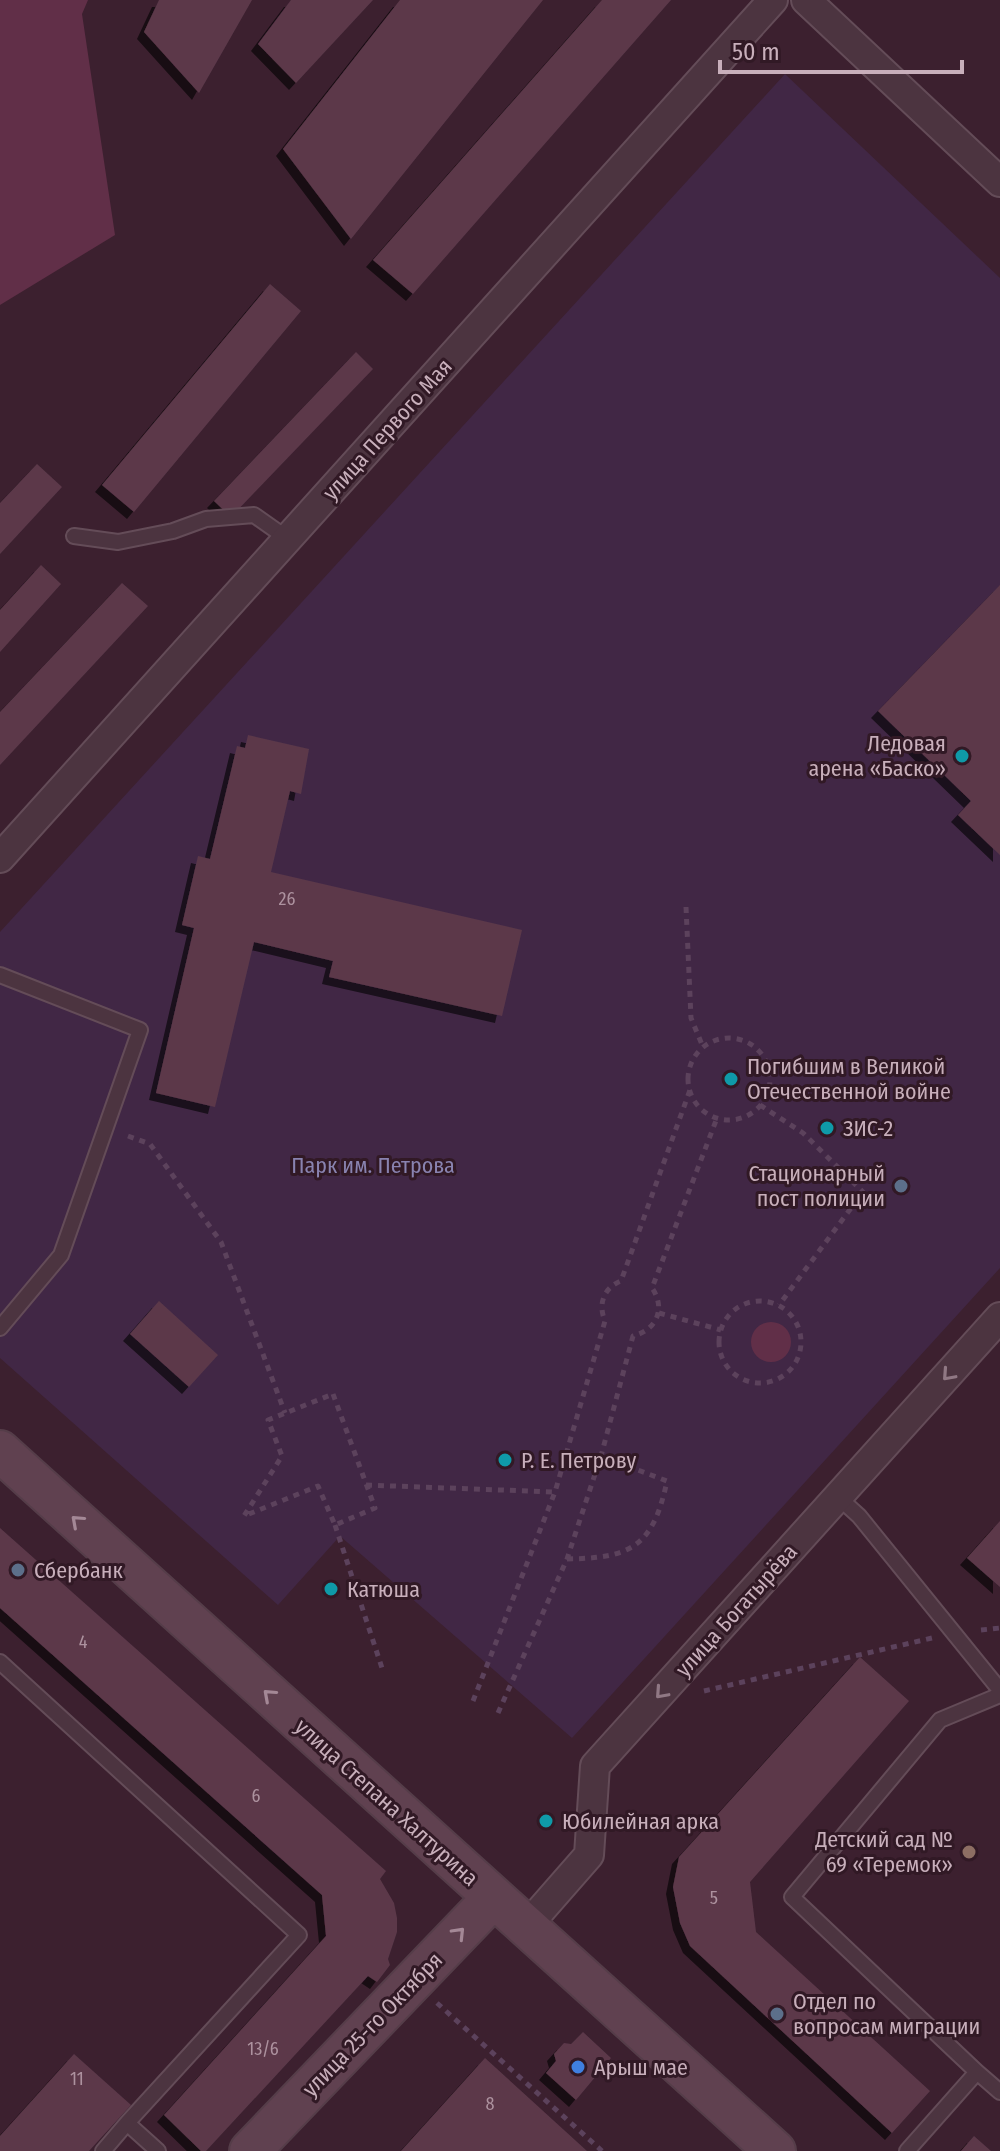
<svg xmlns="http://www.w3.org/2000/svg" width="1000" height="2151" font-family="'Fira Sans Condensed',sans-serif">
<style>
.green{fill:#412745}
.water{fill:#612f48}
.building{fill:#5b394a;filter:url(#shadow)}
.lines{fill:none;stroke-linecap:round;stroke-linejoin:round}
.lane-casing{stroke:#644c58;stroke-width:18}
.street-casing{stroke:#644c58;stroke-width:32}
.secondary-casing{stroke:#553d49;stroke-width:44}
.path{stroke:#5c425c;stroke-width:5;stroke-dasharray:6 6;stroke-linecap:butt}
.lane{stroke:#4c3440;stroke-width:14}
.street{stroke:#4c3440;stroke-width:28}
.secondary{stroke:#604150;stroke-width:40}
.oneway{stroke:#907884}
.oneway2{stroke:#a48896}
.culture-dot{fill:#0f9aa8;stroke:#311925;stroke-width:3}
.service-dot{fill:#5c6f8a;stroke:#311925;stroke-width:3}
.education-dot{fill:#8d6e63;stroke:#311925;stroke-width:3}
.shop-dot{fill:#3f7fe0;stroke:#311925;stroke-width:3}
.labels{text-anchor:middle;stroke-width:6;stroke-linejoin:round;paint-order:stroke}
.number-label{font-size:18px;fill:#ad929f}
.street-label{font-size:22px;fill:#c8afbb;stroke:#311925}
.poi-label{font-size:22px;fill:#c8afbb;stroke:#311925;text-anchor:start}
.park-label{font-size:22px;fill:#8983b0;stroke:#311925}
</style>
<defs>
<filter id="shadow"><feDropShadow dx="-7" dy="7" stdDeviation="0" flood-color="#0009"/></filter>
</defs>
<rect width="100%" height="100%" fill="#3c202f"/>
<path class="green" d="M785,74L1000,278V1268L572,1738L340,1536L278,1605L0,1358V932Z"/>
<path class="water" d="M0,0H88L82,14L115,235L0,305Z
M751 1342a20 20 0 1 1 40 0a20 20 0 1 1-40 0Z"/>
<path class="building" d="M159,0H252L199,93L144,32Z
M291,0H373L296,83L258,44Z
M400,0H543L351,239L283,149Z
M602,0H671L413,294L373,260Z
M270,284L301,311L134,512L102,485Z
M356,352L373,369L231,517L214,501Z
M37,464L62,487L0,554V503Z
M41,565L61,584L0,652V610Z
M122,583L148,606L0,765V712Z
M1000,585V855L958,815L971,801L878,711Z
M248,735L309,749L301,794L290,791L271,872L522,930L502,1016L329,977L333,961L254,942L215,1107L156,1093L194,928L182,925L198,856L210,859L237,746L245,748Z
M159,1301L218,1355L189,1387L130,1334Z
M1000,1521V1587L967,1558Z
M0,1528L386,1871L380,1879L394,1903L397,1918V1932L388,1959L390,1965L377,1982L368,1976L206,2151H201L164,2115L326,1936L322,1895L0,1608Z
M860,1657L909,1701L750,1882L756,1932L930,2091L892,2133L690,1946L680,1923L673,1887L679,1857Z
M583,2032L611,2058L576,2100L546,2073L556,2061L554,2054L564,2043L571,2044Z
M74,2054L131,2105L89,2151H0V2136Z
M485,2058L587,2151H401Z
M974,2136L991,2151H961Z"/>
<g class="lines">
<defs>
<path id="lane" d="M74,536L118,542L173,531L206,519L254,515L288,539
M0,975L140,1030L61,1255L0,1328
M838,1497L859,1516L1000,1690
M0,1662L299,1935L127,2123
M977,2072L792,1897L940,1720L1000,1695
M103,2151L127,2123L158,2151
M907,2151L977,2072L1000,2092"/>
<path id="street" d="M806,0L1000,182
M0,858L773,0
M526,1927L589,1855L595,1766L1000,1317"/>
<path id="secondary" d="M0,1451L775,2151
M250,2151L493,1898"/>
</defs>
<use href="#lane" class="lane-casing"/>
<use href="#street" class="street-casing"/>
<use href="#secondary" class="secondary-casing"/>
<path class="path" d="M686,907L691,1018L703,1047
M688 1079a41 41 0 1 1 82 0a41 41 0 1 1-82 0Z
M760,1105L803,1133L863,1192L779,1305
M128,1136L150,1144L221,1242L285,1413
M719 1342a41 41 0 1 1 82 0a41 41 0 1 1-82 0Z
M659,1313L721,1330
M333,1394L375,1508L335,1525L318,1486L244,1516L282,1456L268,1420Z
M366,1485L555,1492
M335,1525L382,1668
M567,1559C631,1558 653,1547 667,1481L601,1456
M981,1630L1000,1628
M704,1691L932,1638
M473,1701L555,1492L605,1321C598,1305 603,1288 621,1281L690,1090
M498,1713L567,1559L601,1456L633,1336C657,1330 666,1308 652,1288L717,1118
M437,2003L602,2151"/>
<use href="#lane" class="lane"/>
<use href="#street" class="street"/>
<use href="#secondary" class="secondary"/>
</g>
<defs><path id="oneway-chevron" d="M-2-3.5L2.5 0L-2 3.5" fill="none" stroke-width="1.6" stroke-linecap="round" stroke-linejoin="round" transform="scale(2)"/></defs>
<g class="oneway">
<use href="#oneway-chevron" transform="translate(948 1375) rotate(132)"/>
<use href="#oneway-chevron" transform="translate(661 1693) rotate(132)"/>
</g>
<g class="oneway2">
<use href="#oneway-chevron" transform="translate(77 1521) rotate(-138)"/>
<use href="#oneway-chevron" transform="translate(269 1695) rotate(-138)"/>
<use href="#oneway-chevron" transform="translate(459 1933) rotate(-46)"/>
</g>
<g class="culture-dot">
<circle cx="962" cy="756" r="8"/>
<circle cx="731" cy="1079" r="8"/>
<circle cx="827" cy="1128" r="8"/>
<circle cx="505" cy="1460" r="8"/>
<circle cx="331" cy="1589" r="8"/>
<circle cx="546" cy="1821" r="8"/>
</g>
<g class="service-dot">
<circle cx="901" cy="1186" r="8"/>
<circle cx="18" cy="1570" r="8"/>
<circle cx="777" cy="2014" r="8"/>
</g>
<circle class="education-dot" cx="969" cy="1852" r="8"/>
<circle class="shop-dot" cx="578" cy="2067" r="8"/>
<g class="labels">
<g class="number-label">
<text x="287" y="905">26</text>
<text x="83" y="1648">4</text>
<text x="256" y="1802">6</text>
<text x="714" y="1904">5</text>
<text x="263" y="2055">13/6</text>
<text x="77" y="2085">11</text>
<text x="490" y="2110">8</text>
</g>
<g class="street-label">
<text transform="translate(387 429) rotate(-48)" y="8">улица Первого Мая</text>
<text transform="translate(736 1610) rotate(-48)" y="8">улица Богатырёва</text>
<text transform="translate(387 1802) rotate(42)" y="8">улица Степана Халтурина</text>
<text transform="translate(372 2024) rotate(-46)" y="8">улица 25-го Октября</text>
</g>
<g class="poi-label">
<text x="946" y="751" text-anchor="end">Ледовая<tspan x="946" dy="25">арена «Баско»</tspan></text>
<text x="747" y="1074">Погибшим в Великой<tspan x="747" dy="25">Отечественной войне</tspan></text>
<text x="843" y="1136">ЗИС-2</text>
<text x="885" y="1181" text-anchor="end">Стационарный<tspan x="885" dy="25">пост полиции</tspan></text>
<text x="521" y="1468">Р. Е. Петрову</text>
<text x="34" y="1578">Сбербанк</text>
<text x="347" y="1597">Катюша</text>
<text x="562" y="1829">Юбилейная арка</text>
<text x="953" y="1847" text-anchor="end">Детский сад №<tspan x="953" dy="25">69 «Теремок»</tspan></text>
<text x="793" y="2009">Отдел по<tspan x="793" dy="25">вопросам миграции</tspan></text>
<text x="594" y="2075">Арыш мае</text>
</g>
<g class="park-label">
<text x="373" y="1173">Парк им. Петрова</text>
</g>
</g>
<path d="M720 60v12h242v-12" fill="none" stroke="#c8afbb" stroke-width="4"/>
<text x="732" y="60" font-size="24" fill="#c8afbb" stroke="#311925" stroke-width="6" paint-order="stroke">50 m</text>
</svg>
